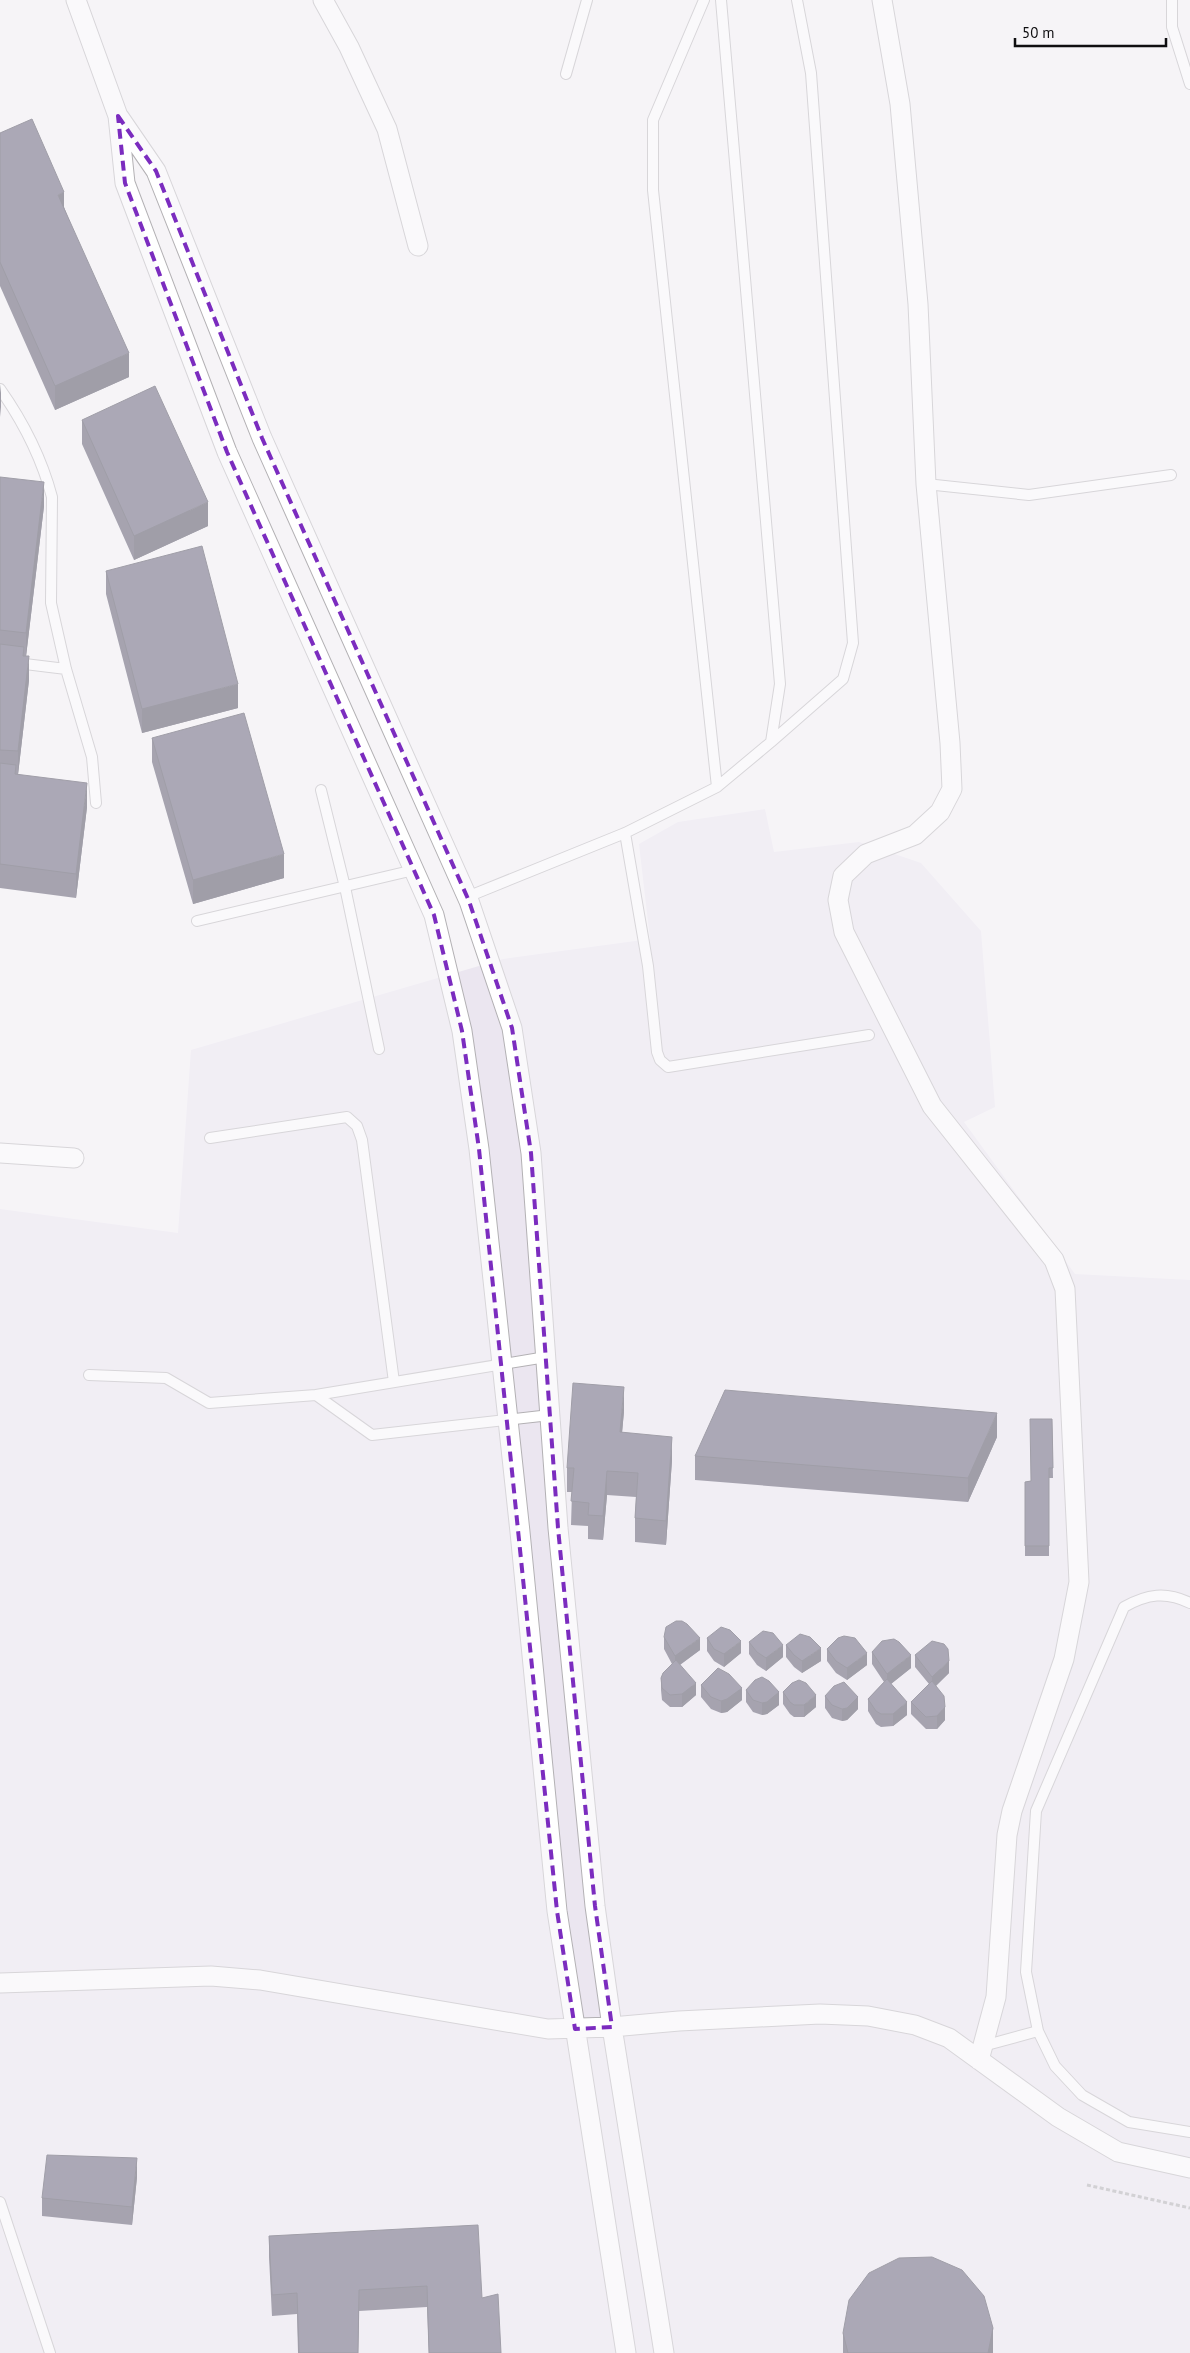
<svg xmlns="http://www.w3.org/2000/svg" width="1190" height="2353" font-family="'PT Sans',sans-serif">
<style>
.built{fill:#ebe6f0}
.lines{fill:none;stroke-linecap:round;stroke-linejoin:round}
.lane-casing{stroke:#b3b1b4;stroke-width:12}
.street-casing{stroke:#b3b1b4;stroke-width:21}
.path{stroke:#a7a6a8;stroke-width:3;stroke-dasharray:4 2.5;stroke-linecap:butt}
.lane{stroke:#fff;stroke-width:10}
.street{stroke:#fff;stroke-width:19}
.wall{fill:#454258}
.shaded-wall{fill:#383647}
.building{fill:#504d66;stroke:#383647}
.marked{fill:none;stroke:#7b2cbf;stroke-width:4;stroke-dasharray:10 6;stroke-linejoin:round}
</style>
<rect width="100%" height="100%" fill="#f6f4f7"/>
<path class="built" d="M765,809L774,852L859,842L921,863L981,931L995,1107L964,1122L1075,1274L1190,1280V2353H0V1209L178,1233L191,1050L503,959L650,939L639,844L678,822Z"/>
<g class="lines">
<defs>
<path id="lane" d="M704,0L653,120V190L717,787
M1172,0V27L1190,84
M566,74L587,0
M0,389C24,423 41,456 52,497L51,603L66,669L92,757L96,803
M926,484L1029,495L1171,475
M0,661L66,669
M771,742L843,679L853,643L811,73L797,0
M321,790L345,887L379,1049
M625,833L648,966L657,1052L660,1060L668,1067L869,1035
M467,897L625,833L717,787L771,742L780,684L721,0
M197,921L414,870
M210,1138L347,1117L357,1126L362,1140L394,1382
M89,1375L166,1378L209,1403L316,1395L546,1357
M316,1395L372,1435L550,1415
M1190,1603C1166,1591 1147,1594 1124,1607L1036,1811L1026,1972L1038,2031L1055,2066L1082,2095L1129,2122L1190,2132
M983,2046L1038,2031
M0,2202L50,2353"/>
<path id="street" d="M76,0L118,116L125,183L227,452L434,915L462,1031L479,1149L520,1532L557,1911L626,2353
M323,0L349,47L387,129L418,246
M882,0L900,104L918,304L926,484L950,743L952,789L940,812L915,835L866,854L843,876L838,900L844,932L932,1106L1054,1260L1065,1289L1079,1582L1064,1659L1012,1811L1007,1835L996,1997L979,2060
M119,117L156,171L262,438L469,901L512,1028L531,1153L558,1528L595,1906L612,2027L664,2353
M0,1153L74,1158
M0,1983L211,1976L260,1980L548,2029L612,2027L679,2021L820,2014L868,2016L915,2025L949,2038L1058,2117L1118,2152L1190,2168"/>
</defs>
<use href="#lane" class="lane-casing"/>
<use href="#street" class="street-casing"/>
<path class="path" d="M1087,2185L1190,2208"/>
<use href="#lane" class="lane"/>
<use href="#street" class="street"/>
</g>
<path class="wall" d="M0,133L64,207L129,377L55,410L0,286Z
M82,420L208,526L134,560L82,444Z
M0,477L44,506L26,656L29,680L18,774L87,807L76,898L0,888Z
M106,571L238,708L142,733L106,594Z
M152,738L284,878L193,904L152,762Z
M624,1411L622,1432L672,1460L666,1545L635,1542V1518L636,1497L607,1495L603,1540L588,1539V1526L571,1525L572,1492H567V1468Z
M1052,1419L1053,1478H1049V1556H1025V1482L1031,1481Z
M997,1437L968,1502L695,1480V1456Z
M664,1637L700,1650L680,1665L696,1695L682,1707H670L662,1700L661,1690V1678L672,1664L664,1649Z
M707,1638L741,1653L724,1667L714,1661L707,1651Z
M749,1642L783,1657L766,1671L757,1665L749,1654Z
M786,1645L821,1661L802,1673L794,1667L786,1657Z
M827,1649L867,1665L847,1680L836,1673L827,1661Z
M872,1652L911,1668L891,1684L907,1715L893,1726L881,1727L876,1724L868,1711V1699L884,1682L872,1664Z
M915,1655L949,1673L936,1686L945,1720L937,1729H926L911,1714V1702L929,1684L915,1667Z
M701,1685L742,1700L727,1712L721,1713L711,1709L701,1697Z
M746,1690L779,1705L767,1714L762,1715L753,1712L746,1702Z
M783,1692L816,1707L804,1717H794L790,1714L783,1704Z
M825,1696L858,1709L847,1720L842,1721L832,1718L825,1708Z
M137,2177L132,2225L42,2216V2198Z
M269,2236L482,2298L501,2353H429L427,2307L359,2311L358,2353H298L297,2314L272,2316L269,2257Z
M993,2328V2353H843V2333Z"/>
<path class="shaded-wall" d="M64,192V216L58,195Z
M129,353V377L55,410V386Z
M1,384V407L0,417V393Z
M44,482V506L26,657V633Z
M208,502V526L134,560V536Z
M29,656V680L18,775V751Z
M238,684V708L142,733V709Z
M87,783V807L76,898V874Z
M284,854V878L193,904V880Z
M624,1387V1411L620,1456V1432Z
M997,1413V1437L968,1502V1478Z
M672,1437V1460L666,1545V1521Z
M607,1471V1495L603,1540V1516Z
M700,1638V1650L675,1668V1656Z
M741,1641V1653L724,1667V1654Z
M783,1645V1657L766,1671V1658Z
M821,1648V1661L802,1673V1661Z
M867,1653V1665L847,1680V1668Z
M911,1655V1668L887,1687V1674Z
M949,1661V1673L932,1689V1677Z
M696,1683V1695L682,1707V1694Z
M742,1688V1700L727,1712L721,1713V1701Z
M779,1692V1705L767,1714L762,1715V1703Z
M816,1695V1707L804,1717V1705Z
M858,1697V1709L847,1720L842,1721V1709Z
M907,1702V1715L893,1726V1714Z
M945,1707V1720L937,1729V1716Z
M137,2158V2177L132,2225V2207Z
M993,2328V2353H988Z"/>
<path class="building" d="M32,119L64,192L58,195L129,353L55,386L0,262V133Z
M155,386L208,502L134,536L82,420Z
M0,477L44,482L26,633L0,630Z
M202,546L238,684L142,709L106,571Z
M0,644L24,647L23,656H29L18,751L0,750Z
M244,713L284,854L193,880L152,738Z
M0,763L16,765L15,774L87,783L76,874L0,864Z
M573,1383L624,1387L620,1432L672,1437L666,1521L635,1518L638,1473L607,1471L603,1516L588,1515L589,1503L571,1501L574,1468H567Z
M725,1390L997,1413L968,1478L695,1456Z
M1030,1419H1052L1053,1468H1049V1546H1025V1482L1031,1481Z
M676,1621H682L687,1624L700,1638L675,1656L664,1637L666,1627Z
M721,1627L730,1630L741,1641L724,1654L714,1649L707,1638Z
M763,1631L773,1633L783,1645L766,1658L757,1652L749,1642Z
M800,1634L810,1637L821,1648L802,1661L794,1655L786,1645Z
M844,1636L855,1638L867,1653L847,1668L836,1661L827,1649L838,1638Z
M894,1639L899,1642L911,1655L887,1674L872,1652L882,1641Z
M932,1641L944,1644L948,1649L949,1661L932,1677L915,1655Z
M676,1660L696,1683L682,1694L670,1695L662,1688L661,1678L663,1673Z
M718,1668L729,1674L742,1688L727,1699L721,1701L711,1697L701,1685Z
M762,1677L769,1681L779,1692L767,1702L762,1703L753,1700L746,1690L755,1680Z
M887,1679L907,1702L893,1714H881L876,1711L868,1699Z
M799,1680L806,1683L816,1695L804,1705H794L790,1702L783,1692L792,1683Z
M932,1681L944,1696L945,1707L937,1716L926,1717L911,1702Z
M844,1682L858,1697L847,1708L842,1709L832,1705L825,1696L834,1686Z
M47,2155L137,2158L132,2207L42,2198Z
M478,2225L482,2298L498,2294L501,2353H429L427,2286L359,2290L358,2353H299L297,2293L272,2295L269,2236Z
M932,2257L962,2270L984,2296L993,2328L988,2353H848L843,2333L849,2300L869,2273L899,2258Z"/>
<path d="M0 0H1190V2353H0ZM118,116L156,171L262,438L469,901L512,1028L531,1153L558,1528L595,1906L612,2027L575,2029L557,1911L479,1149L462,1031L434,915L227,452L125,183Z" fill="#f6f4f7" fill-opacity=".55" fill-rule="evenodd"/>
<path class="marked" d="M118,116L156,171L262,438L469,901L512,1028L531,1153L558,1528L595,1906L612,2027L575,2029L557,1911L479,1149L462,1031L434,915L227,452L125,183Z"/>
<path d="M1015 38v8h151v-8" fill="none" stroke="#0f0e10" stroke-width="2.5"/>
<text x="1022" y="38" font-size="15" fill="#0f0e10" stroke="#f6f4f7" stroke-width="4" paint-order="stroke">50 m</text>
</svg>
